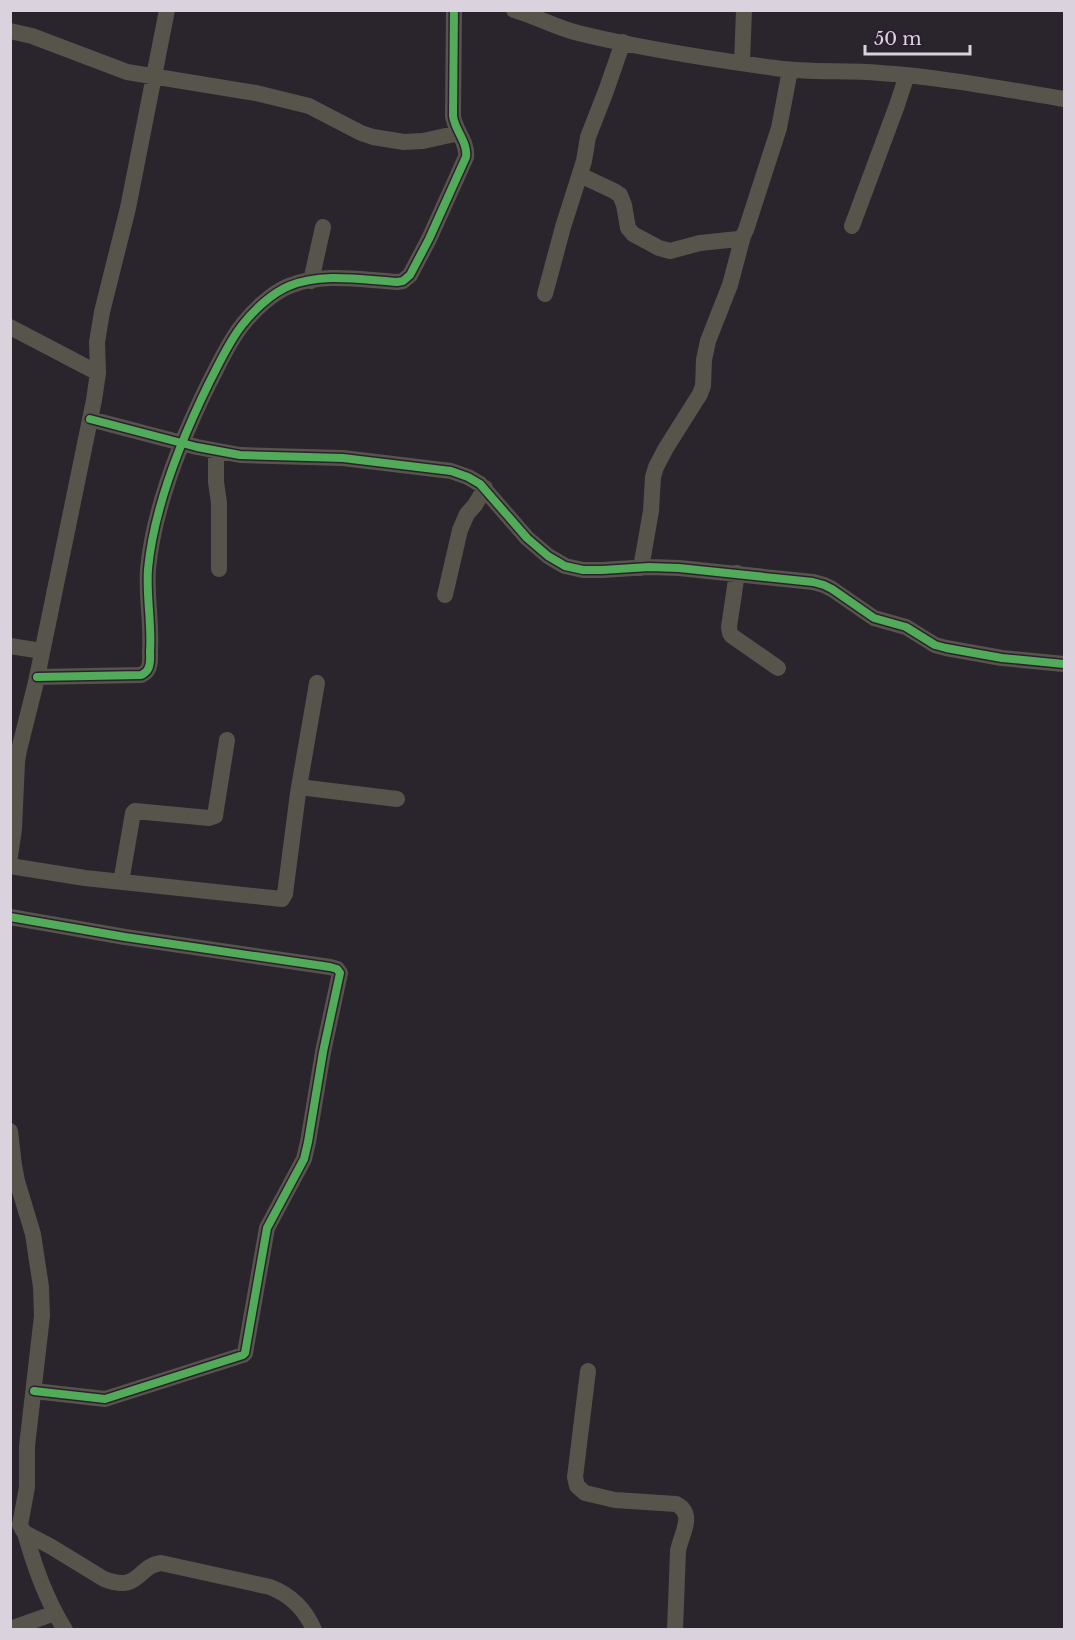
<svg xmlns="http://www.w3.org/2000/svg" width="1075" height="1640" font-family="'Libre Baskerville',serif">
<style>
.lines{fill:none;stroke-linecap:round;stroke-linejoin:round}
.minor{stroke:#57544b;stroke-width:16}
.cycleway-casing{stroke:#2c2030;stroke-width:11}
.cycleway{stroke:#51ab58;stroke-width:8}
</style>
<rect width="100%" height="100%" fill="#2a242c"/>
<g class="lines">
<path class="minor" d="M514,10C536,16 556,28 578,33C643,49 709,59 775,68C810,73 845,70 880,73C942,77 1003,89 1064,99
M10,31L32,36L127,72L256,93L309,106L361,133L373,137L404,142L423,141L459,133
M742,63L744,10
M580,175L614,191L620,195L624,205L628,228L633,234L659,248L670,251L700,243L738,239L743,236L746,230L779,128L790,70
M852,226L896,108L907,75
M311,281L323,227
M545,294L563,227L584,161L588,137L606,91L623,42
M10,327L98,373
M90,419L197,447L240,455L343,458L451,471L468,477L480,484L527,538L548,556L565,566L583,570H602L649,567L679,568L813,582L824,585L832,589L874,618L906,627L935,645L946,648L1002,658L1064,664
M216,451V482L219,503V569
M641,568L651,511L653,477L656,467L666,448L700,394L703,386L704,360L708,341L730,285L743,236
M737,573L729,627L730,633L732,636L778,668
M445,595L460,530L467,514L475,505L485,488
M10,646L42,651
M37,677L141,675C145,673 146,673 148,669C151,664 150,657 150,651C152,624 146,596 148,569C154,506 181,440 209,383C219,364 229,341 243,324C254,310 272,293 289,286C322,272 363,280 397,282L403,281L410,275L429,239L466,157C468,142 455,131 453,116L454,10
M299,787L397,799
M10,856L14,829L17,762L19,750L36,682L94,400L98,373L97,342L102,312L128,208L167,10
M10,866L85,878L282,899L285,894L298,793L317,683
M121,882L133,813L135,811L209,818L215,816L227,740
M10,917L125,937L330,967L337,969L340,973L323,1052L308,1142L304,1159L267,1228L245,1353L243,1355L105,1399L34,1391
M10,1131L14,1165L17,1181L33,1234L41,1287L42,1316L27,1446V1487L20,1525
M588,1371L575,1477L577,1486L585,1493L615,1500L676,1504C696,1514 681,1534 678,1551L675,1630
M22,1529L25,1533C35,1568 46,1599 65,1630
M25,1533L50,1546L104,1579C140,1593 137,1566 161,1563L270,1587C291,1595 305,1609 314,1630
M10,1629L55,1613"/>
<defs>
<path id="cycleway" d="M90,419L197,447L240,455L343,458L451,471L468,477L480,484L527,538L548,556L565,566L583,570H602L649,567L679,568L813,582L824,585L832,589L874,618L906,627L935,645L946,648L1002,658L1064,664
M37,677L141,675C145,673 146,673 148,669C151,664 150,657 150,651C152,624 146,596 148,569C154,506 181,440 209,383C219,364 229,341 243,324C254,310 272,293 289,286C322,272 363,280 397,282L403,281L410,275L429,239L466,157C468,142 455,131 453,116L454,10
M10,917L125,937L330,967L337,969L340,973L323,1052L308,1142L304,1159L267,1228L245,1353L243,1355L105,1399L34,1391"/>
</defs>
<use href="#cycleway" class="cycleway-casing"/>
<use href="#cycleway" class="cycleway"/>
</g>
<rect width="1075" height="1640" fill="none" stroke="#dad2dc" stroke-width="24"/>
<path d="M865 45v9h105v-9" fill="none" stroke="#dad2dc" stroke-width="3"/>
<text x="874" y="45" font-size="18" fill="#dad2dc" stroke="#2c2030" stroke-width="4.5" paint-order="stroke">50 m</text>
</svg>
